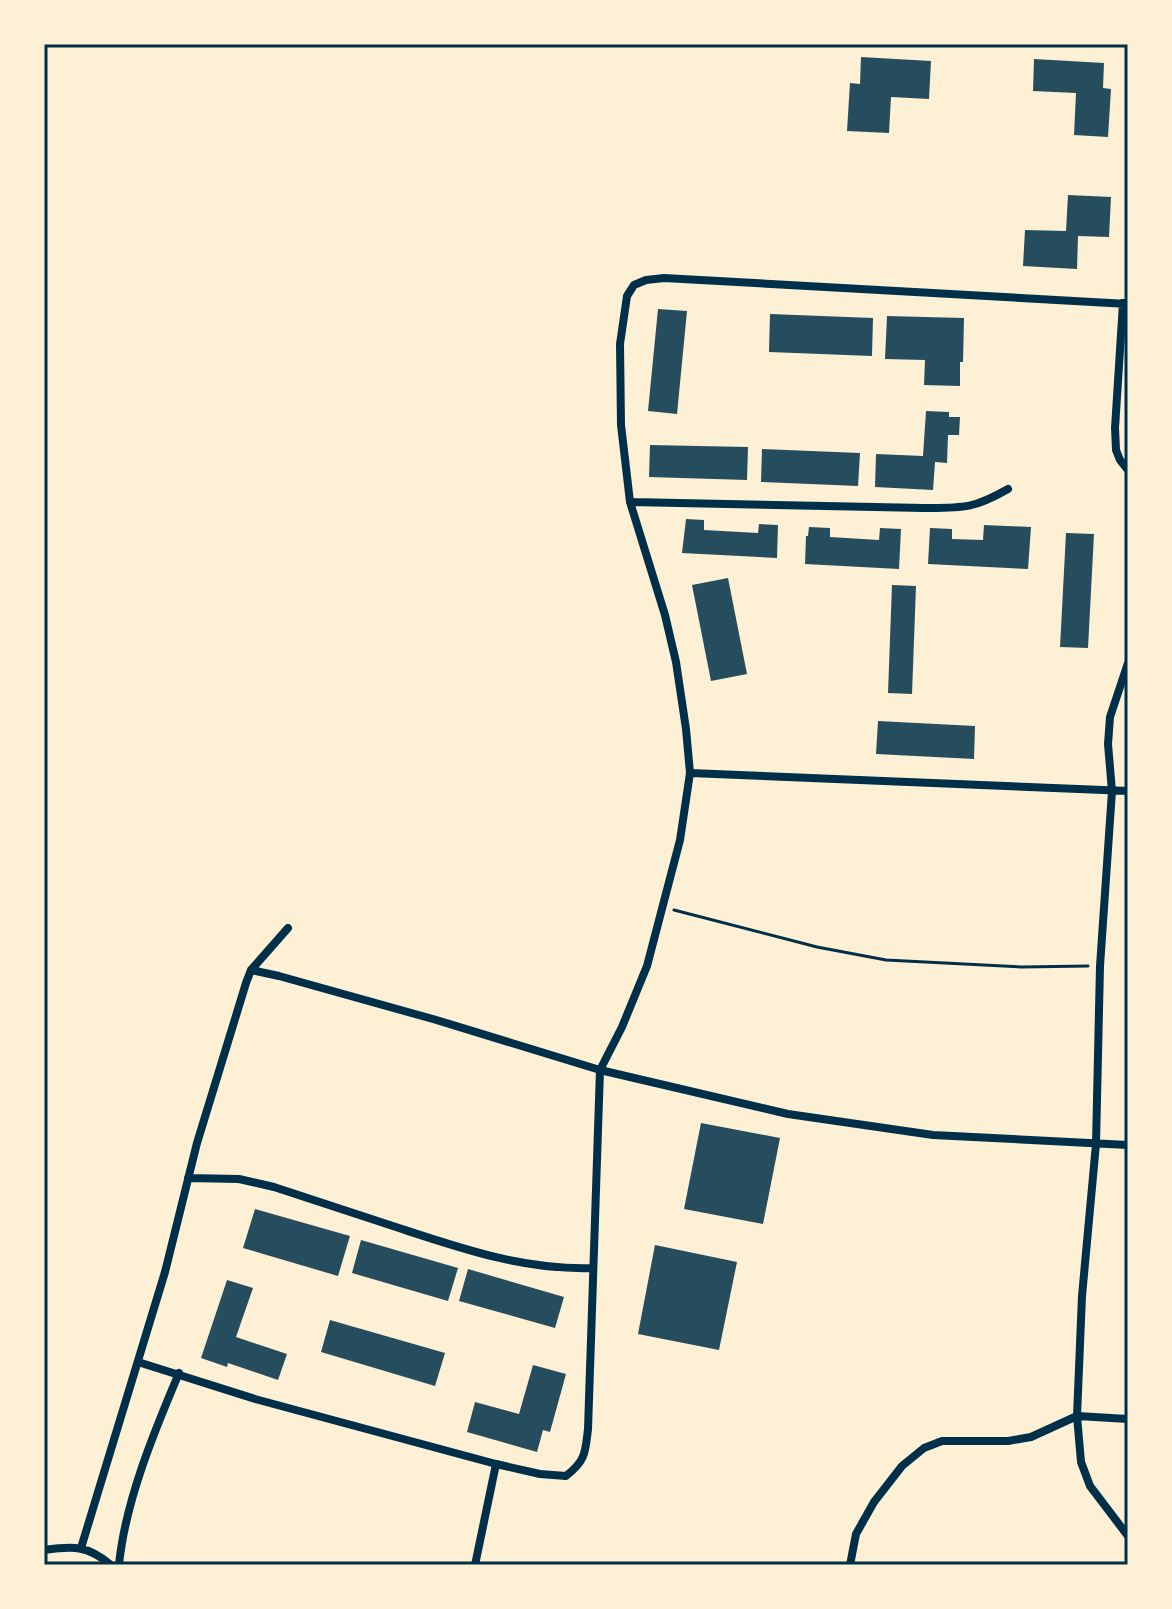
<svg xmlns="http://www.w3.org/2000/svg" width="1172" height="1609" font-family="Montserrat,sans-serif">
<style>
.building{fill:#264d5e}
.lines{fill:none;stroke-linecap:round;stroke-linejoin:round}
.path{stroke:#003049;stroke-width:3}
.minor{stroke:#003049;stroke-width:8}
.neatline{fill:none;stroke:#003049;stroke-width:3}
</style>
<rect width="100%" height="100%" fill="#fdf0d5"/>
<path class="building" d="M861,57L931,61L929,99L891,97L889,133L847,131L850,83L860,84Z
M1034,59L1104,63L1103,88L1111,89L1108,137L1074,135L1076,93L1033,91Z
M1068,195L1111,197L1109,237L1078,236L1077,269L1023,266L1025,230L1066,231Z
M658,309L687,311L677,414L648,411Z
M770,314L873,318L872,356L769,352Z
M887,316L964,318L963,362H960V386L924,385L925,360L885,359Z
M926,411L949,412V417H960L959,435H948L947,463L935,462L933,490L875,487L876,454L923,456Z
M650,445L748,447L747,480L649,477Z
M762,449L860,453L858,486L761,482Z
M686,519L704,520V530L758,533L759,524L778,525L777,558L682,553Z
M984,525L1031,527L1028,569L928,564L930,528L952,529V539L983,540Z
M809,527L830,528V537L879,540L880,528L901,529L899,569L805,564L806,536H808Z
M1066,533L1094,534L1088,648L1060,647Z
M728,578L747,674L711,681L692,585Z
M892,585L916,586L912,694L888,693Z
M878,721L975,726L974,759L876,754Z
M701,1123L780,1138L763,1224L684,1209Z
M255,1209L350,1236L338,1276L243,1248Z
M361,1240L458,1268L448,1301L352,1273Z
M655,1245L737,1262L719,1350L638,1334Z
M468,1269L564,1297L555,1328L459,1301Z
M227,1280L253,1288L236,1337L287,1354L278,1380L228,1363L227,1367L201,1358Z
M330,1320L445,1353L435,1386L321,1352Z
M533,1365L566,1374L550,1432L543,1430L537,1452L467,1432L475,1402L519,1414Z"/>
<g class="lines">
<path class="path" d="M674,910L817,947L886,960L1022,967L1088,966"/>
<path class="minor" d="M1123,303L1115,428L1116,450L1120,460L1128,470
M630,502L924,508C963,508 973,509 1008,489
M1128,663L1110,717L1108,744L1112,791L1100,966L1096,1144L1082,1296L1077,1416L1081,1462L1090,1486L1128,1536
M690,773L1128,791
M251,970L279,976L433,1019L600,1070L788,1114L933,1135L1128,1145
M188,1178L239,1179L274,1187C317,1201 359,1215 402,1229C466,1250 525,1270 593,1268
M138,1362L255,1399L496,1464L540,1474L566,1476C586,1460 585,1453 588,1429L600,1070L622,1027L647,966L680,840L690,773L686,729L676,662L665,615L630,502L621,425L620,344L627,296L634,285L646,280L664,278L1128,304
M81,1548L165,1272L197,1143L246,983L251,970L288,928
M44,1550C73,1546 87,1545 111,1565
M119,1565C125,1502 154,1432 179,1373
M475,1565L496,1464
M850,1565L856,1534L874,1502L902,1466L924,1448L942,1441H1008L1031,1437L1077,1416L1128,1419"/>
</g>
<rect width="1172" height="1609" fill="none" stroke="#fdf0d5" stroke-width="92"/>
<rect x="46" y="46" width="1080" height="1517" class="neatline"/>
</svg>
